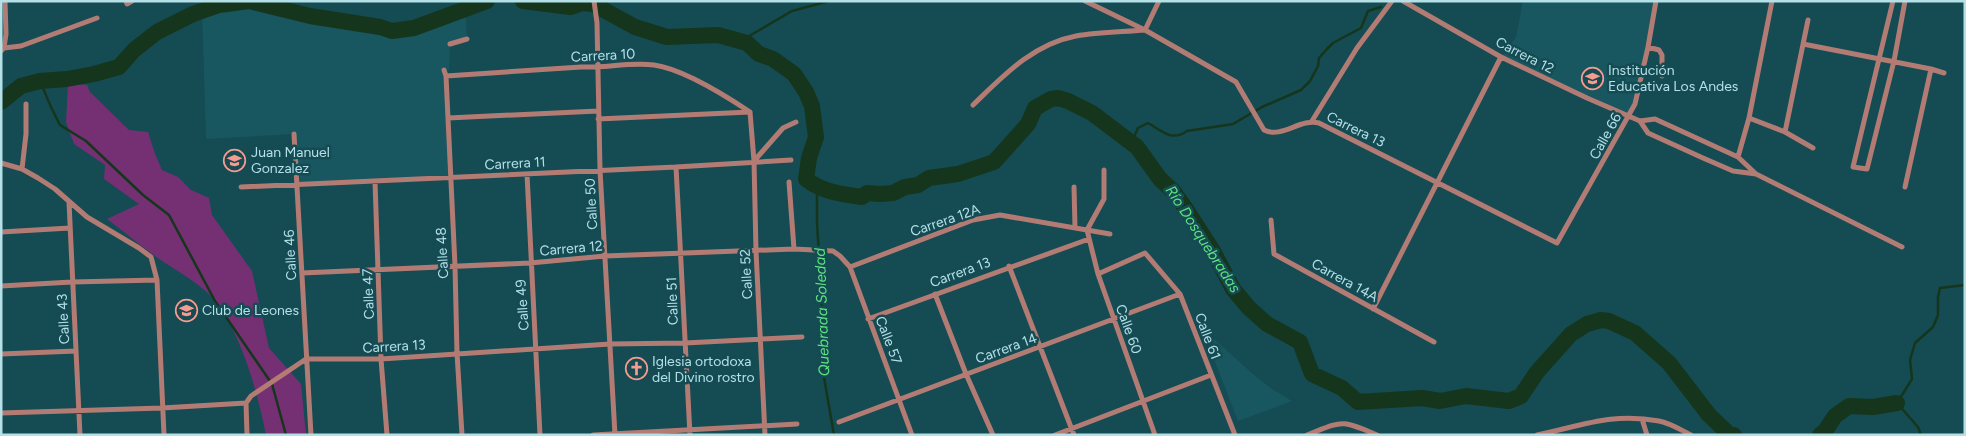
<svg xmlns="http://www.w3.org/2000/svg" width="1966" height="436" font-family="Figtree,sans-serif">
<style>
.built{fill:#185760}
.green{fill:#753073}
.lines{fill:none;stroke-linecap:round;stroke-linejoin:round}
.stream{stroke:#15361c;stroke-width:2.5}
.river{stroke:#15361c;stroke-width:16}
.street{stroke:#b27c74;stroke-width:5}
.labels{text-anchor:middle;stroke-width:5;stroke-linejoin:round;paint-order:stroke}
.street-label{font-size:14px;fill:#b4e0e8;stroke:#154b53}
.poi-label{font-size:14px;fill:#b4e0e8;stroke:#154b53;text-anchor:start}
.water-label{font-size:15px;font-style:italic;fill:#5fe37e;stroke:#154b53}
</style>
<rect width="100%" height="100%" fill="#154b53"/>
<path class="built" d="M249,1L310,16L380,27L392,31L414,28L465,9L467,39L450,44L449,70H445L450,177L298,184L293,134L206,139L202,10L219,5Z
M1523,1H1656L1635,104L1628,117L1501,57L1516,37Z
M1214,339L1254,375L1272,389L1292,401L1238,421L1207,341Z"/>
<path class="green" d="M68,83L87,85L90,92L129,130L148,132L155,154L162,170L178,177L191,190L209,198L212,215L252,271L269,348L301,384L306,435H266C257,391 244,343 219,306C205,286 182,274 162,261C143,248 126,233 107,219L139,204L104,179L105,165L74,144L66,122Z"/>
<g class="lines">
<path class="stream" d="M231,1V4
M739,42L792,11L829,1
M40,81L51,107L60,125L86,141L143,195L169,215L215,301L272,384L286,435
M1129,140L1134,137L1138,128L1148,123C1162,131 1172,142 1187,131L1233,124L1262,107L1301,90L1310,81L1318,66L1319,58L1327,49L1333,43L1361,28L1368,11L1381,7
M817,188V222L823,326L821,360L834,435
M1921,435L1918,427L1897,403L1912,379L1910,360L1915,343L1933,327L1938,315V297L1940,288L1965,285"/>
<path class="river" d="M249,1L310,16L380,27L392,31L414,28L487,1
M523,1L562,6L571,7L582,3L593,4L635,27L667,37L718,35L747,43L759,54L773,59L794,74L806,92L812,106L816,137L809,158L806,179C822,192 841,194 862,197L867,193L880,194L893,193L905,187L918,185L929,178L958,174L994,162L1028,124L1035,108L1051,99L1058,98L1068,101L1092,113L1137,147L1160,179L1173,191L1186,209L1213,251L1233,289L1249,308L1267,324L1300,342L1312,374L1342,388L1358,402L1422,398L1440,401L1466,396L1509,401L1521,396L1537,372L1571,334L1587,324L1601,320L1609,321L1635,333L1669,363L1709,415L1728,433L1734,435
M1,102L21,86L40,81L67,79L94,74L119,67L134,50L157,32L193,14L219,5L249,1
M1820,435L1825,431L1835,416L1849,406L1873,407L1897,403"/>
<path class="street" d="M126,1L127,4L132,1
M594,1L597,23L600,170L615,435
M1085,1L1145,30L1236,82L1264,130C1282,139 1300,118 1319,123L1557,243L1635,104L1648,47L1656,1
M1403,1L1501,57L1587,98L1640,121L1655,119L1738,157L1756,174L1902,247
M1893,1L1853,167L1867,169L1894,61L1905,1
M1145,30L1159,1
M450,44L467,39
M1803,44L1931,69L1944,73
M1648,47L1659,50L1662,55V76
M4,48L6,34L5,1
M1,51L4,48L21,46L97,18
M444,70L446,76L455,266L457,353L462,435
M446,76L581,67C605,68 630,62 654,65C683,69 726,96 750,112
M973,105C1003,76 1033,44 1076,36C1099,32 1122,32 1145,30
M750,112L754,161L756,251L765,435
M448,118L598,111
M1749,118L1785,132L1813,148
M598,119L750,112
M1312,121L1357,48L1392,1
M1640,121L1648,133L1703,158L1733,171L1756,174
M1785,132L1808,20
M294,134L311,435
M1738,157L1749,118L1772,1
M754,161L783,128L796,122
M1,163L22,169L38,178L55,189L87,217L139,248L151,257L157,280L164,435
M676,167L690,435
M22,169L26,134V104
M1104,170V199L1087,230L1098,274L1155,435
M527,174L540,435
M375,182L381,359L387,435
M789,182L794,249
M241,187L676,167L791,160
M1074,187L1075,227
M1905,187L1931,69
M69,202L80,435
M1271,220L1274,254L1434,342
M1,232L70,228
M1009,266L1074,435
M850,267L973,220L1000,215L1110,234
M302,273L530,263L605,256L794,249L833,251L840,256L850,267L912,435
M1098,274L1145,253L1180,294L1235,435
M1,286L72,282L157,280
M935,294L966,374L993,435
M1373,309L1501,57
M868,319L1089,239
M1,354L76,351
M246,403L247,435
M1,413L162,408L246,403L251,396L306,359H381L610,344L685,343L802,337
M1642,419L1647,435
M839,422L1180,294
M593,435L797,424
M1055,435L1211,375
M1307,435C1343,421 1340,419 1377,435
M1537,435C1581,426 1612,412 1659,421C1670,423 1681,430 1691,435"/>
</g>
<defs>
<symbol id="school-ring" viewBox="-11 -11 22 22"><circle r="9.5" fill="#154b53" stroke="#f59c90" stroke-width="1.5"/><path d="M0-5L7-2L0 1L-7-2ZM-4 1L0 2.5L4 1V4Q0 6-4 4Z" fill="#f59c90"/></symbol>
<symbol id="church-ring" viewBox="-11 -11 22 22"><circle r="9.5" fill="#154b53" stroke="#f59c90" stroke-width="1.5"/><path d="M-1.2-6h2.4v3.5h3.3v2.4h-3.3V6h-2.4V-.1h-3.3v-2.4h3.3Z" fill="#f59c90"/></symbol>
</defs>
<g fill-rule="evenodd">
<use href="#school-ring" x="1580" y="66" width="25" height="25"/>
<use href="#school-ring" x="222" y="148" width="25" height="25"/>
<use href="#school-ring" x="174" y="298" width="25" height="25"/>
<use href="#church-ring" x="624" y="356" width="25" height="25"/>
</g>
<g class="labels">
<g class="street-label">
<text transform="translate(603 55) rotate(-3)" y="5">Carrera 10</text>
<text transform="translate(1525 55) rotate(27)" y="5">Carrera 12</text>
<text transform="translate(1356 129) rotate(26)" y="5">Carrera 13</text>
<text transform="translate(1605 136) rotate(-61)" y="5">Calle 66</text>
<text transform="translate(515 163) rotate(-3)" y="5">Carrera 11</text>
<text transform="translate(591 204) rotate(-93)" y="5">Calle 50</text>
<text transform="translate(945 220) rotate(-19)" y="5">Carrera 12A</text>
<text transform="translate(571 248) rotate(-5)" y="5">Carrera 12</text>
<text transform="translate(442 253) rotate(-93)" y="5">Calle 48</text>
<text transform="translate(290 255) rotate(-93)" y="5">Calle 46</text>
<text transform="translate(960 272) rotate(-20)" y="5">Carrera 13</text>
<text transform="translate(746 274) rotate(-93)" y="5">Calle 52</text>
<text transform="translate(1345 280) rotate(29)" y="5">Carrera 14A</text>
<text transform="translate(368 294) rotate(-92)" y="5">Calle 47</text>
<text transform="translate(672 301) rotate(-92)" y="5">Calle 51</text>
<text transform="translate(522 305) rotate(-94)" y="5">Calle 49</text>
<text transform="translate(63 319) rotate(-93)" y="5">Calle 43</text>
<text transform="translate(1129 329) rotate(70)" y="5">Calle 60</text>
<text transform="translate(1208 336) rotate(69)" y="5">Calle 61</text>
<text transform="translate(889 340) rotate(69)" y="5">Calle 57</text>
<text transform="translate(394 346) rotate(-3)" y="5">Carrera 13</text>
<text transform="translate(1006 348) rotate(-20)" y="5">Carrera 14</text>
</g>
<g class="poi-label">
<text x="1608" y="75">Institución<tspan x="1608" dy="16">Educativa Los Andes</tspan></text>
<text x="251" y="157">Juan Manuel<tspan x="251" dy="16">Gonzalez</tspan></text>
<text x="202" y="315">Club de Leones</text>
<text x="652" y="366">Iglesia ortodoxa<tspan x="652" dy="16">del Divino rostro</tspan></text>
</g>
<g class="water-label">
<text transform="translate(1203 239) rotate(57)" y="5">Río Dosquebradas</text>
<text transform="translate(822 312) rotate(-92)" y="5">Quebrada Soledad</text>
</g>
</g>
<rect width="1966" height="436" fill="none" stroke="#b4e0e8" stroke-width="5"/>
</svg>
